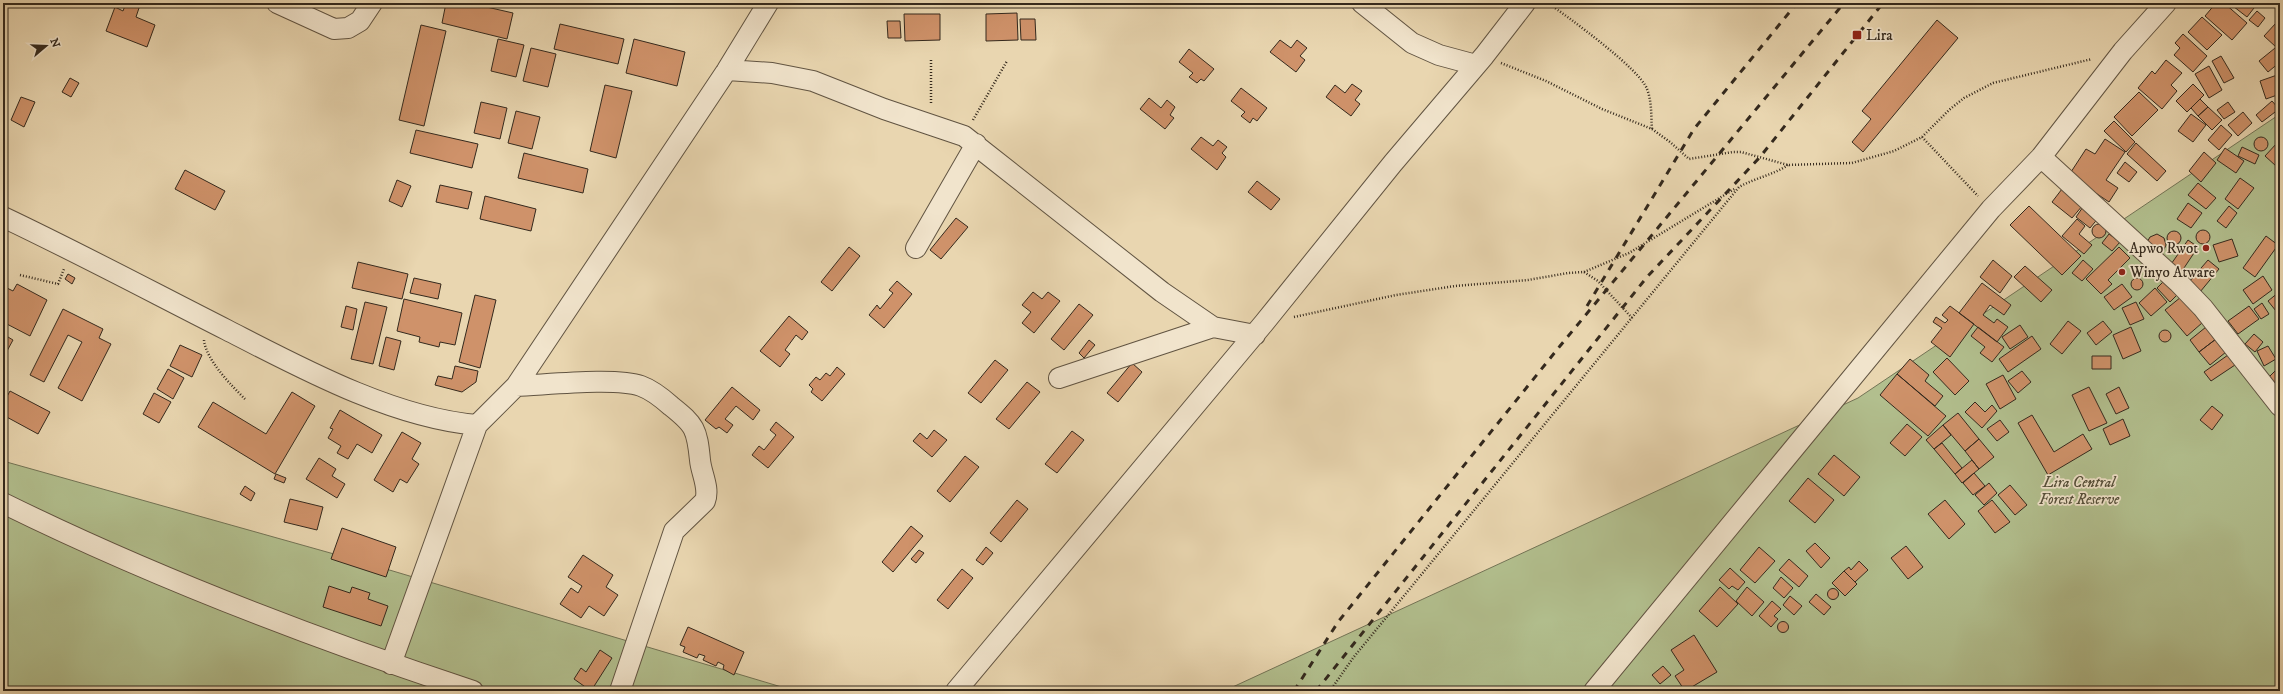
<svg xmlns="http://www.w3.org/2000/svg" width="2283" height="694" font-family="'IM FELL DW Pica',serif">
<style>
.green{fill:#b2bf8e;stroke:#737456}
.building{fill:#cf926a;stroke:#34291d}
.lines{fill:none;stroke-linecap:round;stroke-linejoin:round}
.street-casing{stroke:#615442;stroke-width:22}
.path{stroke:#34291d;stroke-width:2.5;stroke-dasharray:1 2;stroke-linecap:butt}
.street{stroke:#f1e4cc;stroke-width:20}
.rail{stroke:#34291d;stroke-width:3;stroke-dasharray:7 7;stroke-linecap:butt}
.poi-dot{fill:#8f2418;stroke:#f1e4cc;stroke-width:1.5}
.labels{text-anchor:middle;stroke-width:3.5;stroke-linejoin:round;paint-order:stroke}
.poi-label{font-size:15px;fill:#34291d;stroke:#f1e4cc;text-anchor:start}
.park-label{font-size:15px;font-style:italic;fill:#544e39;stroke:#f1e4cc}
</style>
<rect width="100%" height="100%" fill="#e9d6b0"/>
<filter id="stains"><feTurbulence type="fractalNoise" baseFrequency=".005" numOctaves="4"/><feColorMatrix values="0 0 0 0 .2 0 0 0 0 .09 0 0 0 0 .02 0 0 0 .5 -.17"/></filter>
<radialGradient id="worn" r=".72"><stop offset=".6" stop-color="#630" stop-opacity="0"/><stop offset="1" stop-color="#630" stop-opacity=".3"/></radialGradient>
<path class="green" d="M2280,114V691H1224L1858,398Z
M3,461L366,563L795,691H3Z"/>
<path class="building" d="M126,3L140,5L136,17L155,25L147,47L106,31L115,7L123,11Z
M446,3H469L513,13L507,39L442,23Z
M2216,3H2224L2247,23L2232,40L2205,16Z
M2229,3H2249L2254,8L2247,17Z
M2257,11L2265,18L2258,27L2249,20Z
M1017,13L1018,40L986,41V14Z
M904,14H940V40L905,41Z
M2202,17L2222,35L2207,50L2188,32Z
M2280,18V27L2276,23Z
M1020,19H1035L1036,40H1021Z
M1937,20L1958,38L1863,152L1852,142L1871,119L1862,111Z
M887,21H900L901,38H888Z
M2276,23L2280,27V43L2276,47L2264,36Z
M560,24L624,39L618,64L554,49Z
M421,25L446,31L424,126L399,120Z
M2183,34L2207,56L2193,72L2174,55L2180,48L2175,43Z
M498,39L524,45L516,77L491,71Z
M634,39L685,52L677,86L626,73Z
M1280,40L1291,48L1297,40L1307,48L1300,56L1305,60L1296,72L1270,52Z
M2280,44V62L2268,72L2259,61Z
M531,48L556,54L548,87L523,81Z
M1189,49L1214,69L1204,81L1201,79L1197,83L1189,77L1193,73L1179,62Z
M2221,56L2234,78L2224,83L2212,61Z
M2166,60L2182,73L2171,85L2177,91L2162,109L2138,88L2152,71L2155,74Z
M2209,66L2222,90L2209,98L2195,74Z
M2280,74V94L2266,99L2260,81Z
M70,78L79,83L71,97L62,92Z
M1352,84L1362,91L1355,100L1360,104L1351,116L1326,97L1335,85L1345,93Z
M2193,84L2204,95L2187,112L2176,101Z
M605,85L632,91L616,158L590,151Z
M1241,88L1267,108L1257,121L1253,118L1250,123L1241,116L1245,112L1231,101Z
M2139,92L2158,110L2132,136L2114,117Z
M21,97L35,102L24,127L11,120Z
M1149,98L1161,108L1167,100L1175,107L1170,115L1174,118L1165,129L1140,109Z
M2200,99L2208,107L2198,116L2191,108Z
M2272,101L2279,109L2262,122L2256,115Z
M481,102L507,108L500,139L474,133Z
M2228,102L2235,112L2224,119L2217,110Z
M2208,107L2222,120L2212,130L2198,116Z
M516,111L540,117L532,149L508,143Z
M2243,112L2252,123L2238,136L2228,125Z
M2191,114L2206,125L2193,142L2178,131Z
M2114,121L2135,142L2126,152L2104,131Z
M2221,125L2232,135L2219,150L2208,140Z
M416,130L478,144L472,168L410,153Z
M2254 144a7 7 0 1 1 14 0a7 7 0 1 1-14 0Z
M1201,137L1213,146L1218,140L1227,147L1222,153L1226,157L1217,170L1191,149Z
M2105,139L2125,152L2106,180L2118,188L2109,202L2069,175L2086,149L2095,154Z
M2136,143L2166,171L2157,181L2127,154Z
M2277,143L2280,146V162L2276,166L2265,156Z
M2242,147L2259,155L2255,164L2238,156Z
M2225,148L2244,161L2236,173L2217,160Z
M2204,152L2216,163L2201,182L2189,171Z
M524,153L588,169L583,193L518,178Z
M2125,162L2137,172L2129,182L2117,173Z
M185,170L225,191L215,210L175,189Z
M2240,178L2254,188L2238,209L2225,199Z
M397,180L411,186L402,207L389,201Z
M1257,181L1280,199L1271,210L1248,192Z
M2198,183L2216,198L2206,209L2188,195Z
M440,185L472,192L468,209L436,202Z
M2062,189L2083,205L2072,218L2052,202Z
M485,196L536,209L531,231L480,219Z
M2188,203L2202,213L2191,228L2177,219Z
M2085,204L2100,216L2090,228L2076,217Z
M2029,206L2081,256L2062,275L2010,225Z
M2229,206L2237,213L2226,228L2217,221Z
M956,218L968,227L941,259L930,250Z
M2077,219L2085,226L2079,234L2092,245L2084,254L2062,236Z
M2092 231a7 7 0 1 1 14 0a7 7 0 1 1-14 0Z
M2196 237a7 7 0 1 1 14 0a7 7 0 1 1-14 0Z
M2167 238a7 7 0 1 1 14 0a7 7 0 1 1-14 0Z
M2109,234L2120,242L2112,251L2102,243Z
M2157,234L2164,238L2166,245L2163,252L2155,254L2146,244L2150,237Z
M2266,236L2278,245L2255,277L2243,268Z
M2232,239L2238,256L2219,262L2213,245Z
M2188,240L2198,247L2180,274L2169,267Z
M849,247L860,256L832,291L821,282Z
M2119,247L2130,258L2108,280L2112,284L2101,294L2086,279Z
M1993,260L2012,276L2000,293L1980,277Z
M2083,260L2093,269L2082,281L2072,273Z
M2208,260L2219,269L2200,292L2189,282Z
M358,262L408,274L402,299L352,288Z
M2025,266L2052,290L2041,302L2014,277Z
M68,274L75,278L72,284L65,279Z
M2263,276L2272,290L2253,304L2243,290Z
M2168,277L2182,290L2170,302L2157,288Z
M414,278L441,284L438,299L410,293Z
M2131 284a6 6 0 1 1 12 0a6 6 0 1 1-12 0Z
M897,281L912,294L884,328L869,315L877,305L880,309L893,293L889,290Z
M1982,283L2011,305L2004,315L1990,305L1983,315L1994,323L1997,319L2008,327L1997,342L1959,313Z
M17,284L47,300L30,336L3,322V286L13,291Z
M2122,284L2132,297L2114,310L2104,297Z
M2155,288L2167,302L2151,316L2139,303Z
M1033,292L1042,299L1048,292L1060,301L1034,333L1022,323L1031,312L1022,305Z
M2279,292L2280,308L2276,311L2268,301Z
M475,295L496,300L480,368L459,362Z
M2181,297L2202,323L2187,336L2165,310Z
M404,299L462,313L455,345L440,342L439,347L419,342L420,337L397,331Z
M365,302L387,307L373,364L351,359Z
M2136,302L2144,319L2130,325L2122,308Z
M2262,303L2269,314L2261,319L2254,309Z
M1079,304L1093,315L1064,350L1051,339Z
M346,306L357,309L353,330L341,327Z
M1950,306L1974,324L1950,357L1931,342L1942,328L1933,322L1936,317L1945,323L1948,320L1942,315Z
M2249,306L2259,319L2238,334L2228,321Z
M63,309L103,329L99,338L111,344L82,401L58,388L82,342L68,335L44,382L30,375Z
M789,316L808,332L802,340L796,335L785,350L790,354L780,367L760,351Z
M2068,321L2081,331L2062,354L2050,344Z
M2103,321L2112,332L2096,345L2087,333Z
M2020,325L2028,337L2010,349L2002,337Z
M1978,327L2004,347L1992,362L1980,353L1985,347L1971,336Z
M2131,327L2141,351L2123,359L2113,335Z
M2206,327L2216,339L2199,352L2190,340Z
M2159 336a6 6 0 1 1 12 0a6 6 0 1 1-12 0Z
M3,334L13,340L7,351L3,349Z
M2254,334L2263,342L2255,352L2245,344Z
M2032,336L2041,349L2008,372L1999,359Z
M386,337L401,341L394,370L379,366Z
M2216,339L2226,352L2210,365L2199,352Z
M1089,340L1095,345L1084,358L1079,353Z
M180,345L202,355L192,377L170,366Z
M2268,346L2276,359L2264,366L2257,351Z
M2228,355L2235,365L2211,381L2204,372Z
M2092,356H2111V369H2092Z
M1947,358L1969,381L1955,395L1933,372Z
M1910,359L1929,375L1925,381L1943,396L1935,406L1897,374Z
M995,360L1008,370L981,403L968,393Z
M1132,363L1142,372L1118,402L1107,393Z
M455,366L478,371L476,382L462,392L435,385L438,376L452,379Z
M2280,366V383L2276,387L2267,379Z
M837,367L845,374L822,401L811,392L813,389L809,385L816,377L820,380L826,373L830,376Z
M168,369L184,378L173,399L157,389Z
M2022,371L2031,382L2018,393L2008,381Z
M1897,374L1946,416L1928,436L1880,395Z
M2003,375L2016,399L2000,409L1986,384Z
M1027,382L1040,392L1009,429L996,419Z
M732,387L760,410L753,420L736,406L725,419L733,425L727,433L719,427L716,429L705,420Z
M2089,387L2107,423L2089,431L2072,395Z
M2119,387L2129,408L2116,414L2106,394Z
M10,391L50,412L38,434L3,415V404Z
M292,392L315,406L275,474L198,427L213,402L266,434Z
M154,393L171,402L159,423L143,414Z
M1975,402L1985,412L1992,405L1997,411L1982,428L1965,412Z
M2212,406L2223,415L2212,430L2200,420Z
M340,410L382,435L372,453L357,444L348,459L337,453L341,446L328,438L333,429L330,428Z
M1958,413L1979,439L1965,451L1943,425Z
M2032,415L2054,452L2083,434L2092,449L2048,475L2018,423Z
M2123,419L2130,436L2110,445L2103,429Z
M2000,420L2009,432L1997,441L1987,429Z
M776,422L794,437L768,468L752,455L759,446L764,450L776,435L770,430Z
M1907,424L1922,437L1905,456L1890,443Z
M1943,425L1951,435L1934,449L1926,440Z
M934,430L947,440L932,457L913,441L920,433L927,439Z
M1072,431L1084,440L1057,473L1045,464Z
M402,432L421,443L412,459L419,464L407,483L400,479L393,492L374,480Z
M1979,439L1994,457L1979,469L1965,451Z
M1942,443L1962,468L1955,474L1934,449Z
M1834,455L1860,477L1844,496L1818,474Z
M965,456L979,467L950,502L937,491Z
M319,458L336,469L332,476L345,484L337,498L306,479Z
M1972,460L1979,469L1962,483L1955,474Z
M1974,473L1985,486L1973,495L1963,483Z
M276,474L286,478L284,483L274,479Z
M1808,478L1834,500L1815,523L1789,501Z
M1989,483L1997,493L1984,505L1975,495Z
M2010,485L2027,505L2015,515L1998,495Z
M245,486L255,493L251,501L240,494Z
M290,499L323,507L317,530L284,522Z
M1017,500L1028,509L1001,542L990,533Z
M1945,500L1965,524L1949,539L1928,514Z
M1992,500L2010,522L1995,533L1978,511Z
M911,526L923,536L893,572L882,562Z
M342,528L396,547L386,577L331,559Z
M1815,543L1830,558L1821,568L1806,551Z
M1906,546L1923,567L1908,579L1891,558Z
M986,547L993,553L983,565L976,560Z
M1759,547L1775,561L1755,583L1740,570Z
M919,550L924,553L916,563L911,559Z
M583,555L613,575L606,587L618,595L604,616L589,606L581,618L560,604L571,588L578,593L582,586L568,577Z
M1789,559L1808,576L1799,587L1779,570Z
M1859,561L1868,570L1855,582L1844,571L1849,567L1851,570Z
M1730,568L1745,582L1738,590L1732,586L1729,589L1719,580Z
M962,569L973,578L948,609L937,600Z
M1844,571L1857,584L1845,596L1832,583Z
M1781,577L1793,588L1784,598L1773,588Z
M329,586L350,593L352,587L370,593L368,599L388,606L381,626L323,607Z
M1720,587L1738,604L1717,627L1699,611Z
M1747,587L1764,602L1752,616L1736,601Z
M1827.5 594a5.5 5.5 0 1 1 11 0a5.5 5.5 0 1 1-11 0Z
M1816,594L1831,607L1824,615L1809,602Z
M1790,596L1802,606L1794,615L1783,605Z
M1772,601L1781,609L1774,616L1778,619L1771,627L1759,616Z
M1777.5 627a5.5 5.5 0 1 1 11 0a5.5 5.5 0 1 1-11 0Z
M688,627L744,652L734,675L723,669L724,665L718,662L716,666L703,660L705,656L699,654L697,658L683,652L685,647L680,645Z
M1694,635L1717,672L1685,691L1675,676L1684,670L1671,650Z
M600,650L612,658L591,691L574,679L581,668L586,672Z
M1663,666L1671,675L1660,684L1652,675Z"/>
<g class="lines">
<defs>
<path id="street" d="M277,3L334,29L348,28L360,21L372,3
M1362,3L1412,43L1439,55L1476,65
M727,70L772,73L813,81L884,109L964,136L1162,292L1213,327
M2041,157L2178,282L2203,308L2280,406
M3,217C79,253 152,292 227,330C301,368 393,418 477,425
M916,248L976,144
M1059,378L1213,327L1255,335
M516,386C545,385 616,377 641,386C652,390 662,398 671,406C695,425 697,429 700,460C701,473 710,488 705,501L674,531L620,691
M3,503C155,578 313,638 473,691
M391,664L477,425L516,386L727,70L768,3
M956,691L1264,323L1393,163L1484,56L1525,3
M1594,691L1991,209L2041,157L2123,51L2166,3"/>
</defs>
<use href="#street" class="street-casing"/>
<path class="path" d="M1548,3C1568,17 1640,69 1647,89C1652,102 1651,116 1652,129
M931,60V105
M1501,63L1546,81L1602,109L1652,129L1670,142L1689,159L1733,152H1741L1788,165L1852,163L1894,151L1922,137L1949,110L1964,98L1993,83L2092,59
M973,120L1007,61
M1922,137L1978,196
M1584,272L1629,253L1736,188
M20,275L58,284L64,269
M1294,317L1396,295L1455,286L1528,280L1568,273L1584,272L1598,281L1632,318
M204,340C206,360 231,385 245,399
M1330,691L1353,658L1739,187C1755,178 1773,175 1788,165"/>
<use href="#street" class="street"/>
<path class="rail" d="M1587,306L1694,129L1797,3
M1294,691L1338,622L1560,346L1844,3
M1316,691L1647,277L1760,157L1883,3"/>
</g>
<g class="poi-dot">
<rect x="1852" y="30" width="10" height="10" rx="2"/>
<circle cx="2206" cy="248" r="4"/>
<circle cx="2122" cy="272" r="4"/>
</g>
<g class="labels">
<g class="poi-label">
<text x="1866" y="40">Lira</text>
<text x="2198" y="253" text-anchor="end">Apwo Rwot</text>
<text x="2130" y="277">Winyo Atware</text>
</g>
<g class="park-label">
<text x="2079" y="487">Lira Central<tspan x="2079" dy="17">Forest Reserve</tspan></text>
</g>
</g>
<rect width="2283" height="694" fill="none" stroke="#e9d6b0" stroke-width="16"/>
<rect x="4" y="4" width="2275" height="686" fill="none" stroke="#34291d" stroke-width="2"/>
<rect x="8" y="8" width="2267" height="678" fill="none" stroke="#34291d"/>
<g transform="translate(46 46) rotate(71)" stroke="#f1e4cc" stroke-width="3" paint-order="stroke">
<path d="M0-3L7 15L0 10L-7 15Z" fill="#34291d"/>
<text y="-6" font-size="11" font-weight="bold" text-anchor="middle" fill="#34291d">N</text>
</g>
<rect width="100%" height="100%" filter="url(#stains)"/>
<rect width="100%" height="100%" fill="url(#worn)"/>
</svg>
